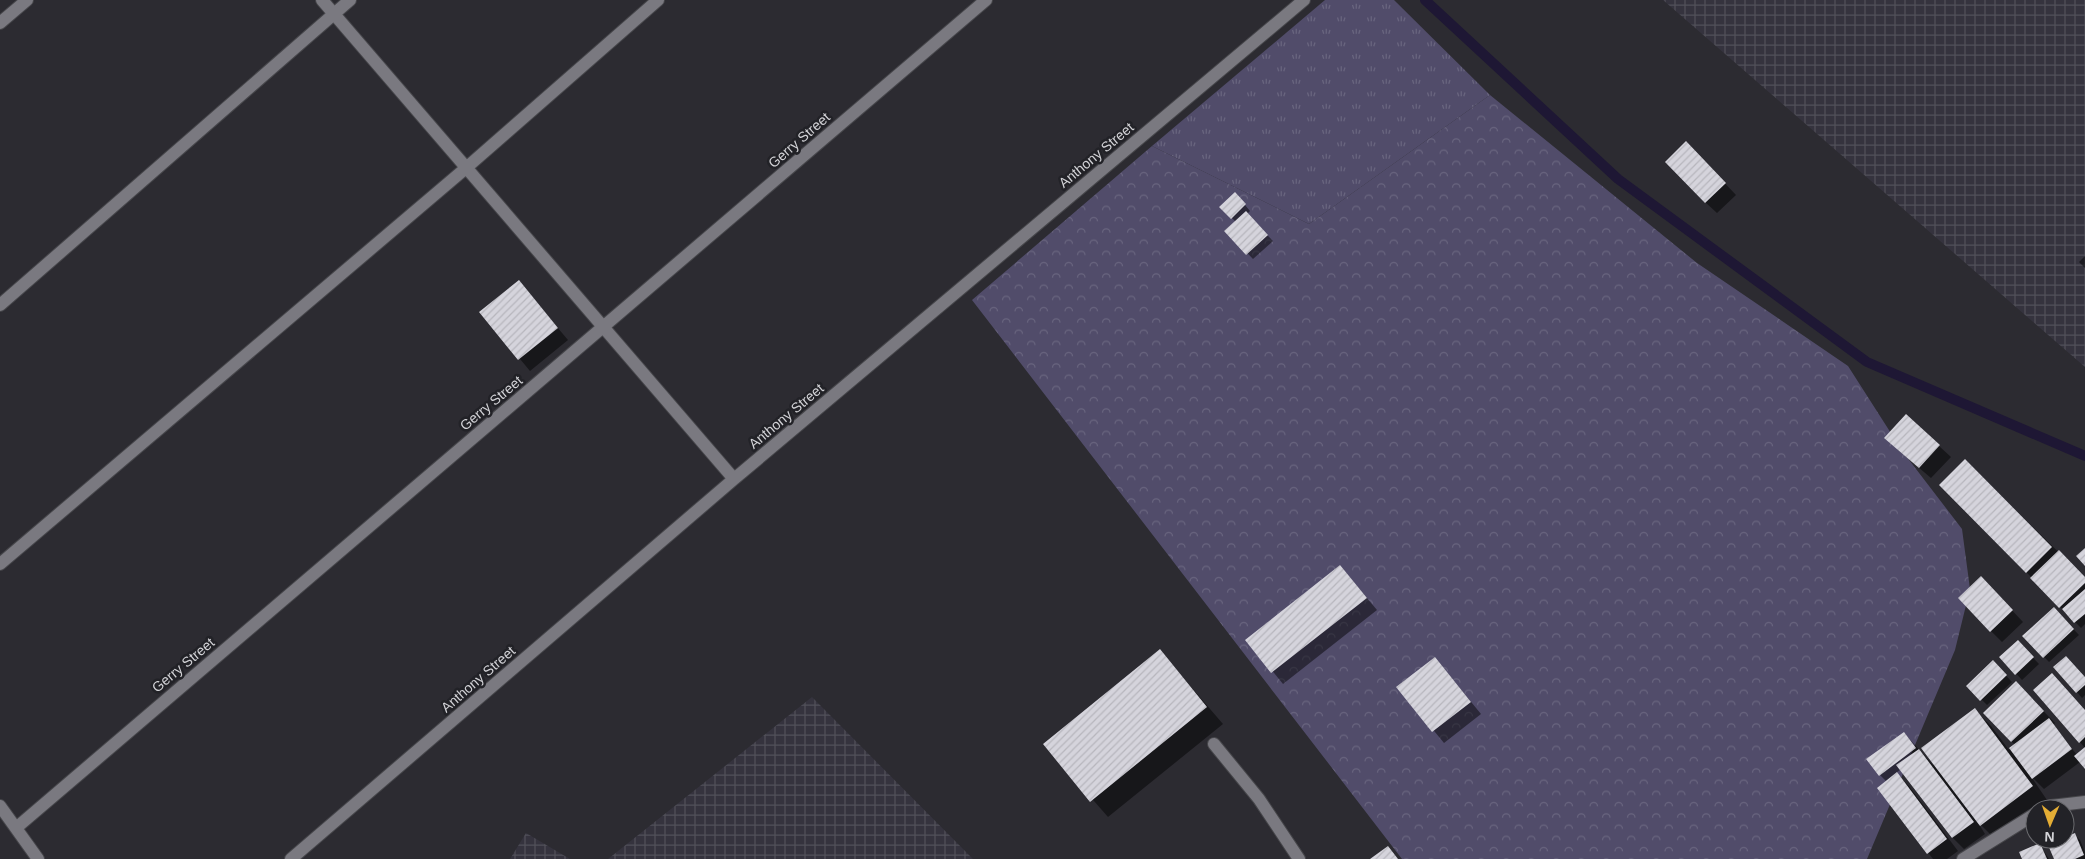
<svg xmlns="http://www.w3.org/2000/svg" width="2085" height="859" font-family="Arial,sans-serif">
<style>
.industrial{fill:url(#industrial-grid)}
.grass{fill:url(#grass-tufts)}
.forest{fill:url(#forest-crowns)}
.shadow{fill:#0007}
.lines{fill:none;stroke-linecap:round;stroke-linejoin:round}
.stream{stroke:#1e1734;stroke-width:10}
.building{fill:url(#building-hatch)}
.lane-casing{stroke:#46464a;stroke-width:14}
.street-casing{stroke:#46464a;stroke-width:14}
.lane{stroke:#7a7980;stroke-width:12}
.street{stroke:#7a7980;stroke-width:12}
.labels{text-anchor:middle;stroke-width:5;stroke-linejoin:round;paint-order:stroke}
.street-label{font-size:14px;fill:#d3d3d7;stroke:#222227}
</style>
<defs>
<pattern id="industrial-grid" width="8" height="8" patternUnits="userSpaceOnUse" patternTransform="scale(1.25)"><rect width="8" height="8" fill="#35333e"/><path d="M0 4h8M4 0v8" fill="none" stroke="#515059"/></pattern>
<pattern id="grass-tufts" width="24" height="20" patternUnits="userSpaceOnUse" patternTransform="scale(1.25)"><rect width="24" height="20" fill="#514c6a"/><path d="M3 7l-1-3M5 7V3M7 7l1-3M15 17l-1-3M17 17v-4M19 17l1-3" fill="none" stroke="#69657f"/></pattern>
<pattern id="forest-crowns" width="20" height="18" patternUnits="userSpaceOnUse" patternTransform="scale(1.25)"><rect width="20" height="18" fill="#514c6a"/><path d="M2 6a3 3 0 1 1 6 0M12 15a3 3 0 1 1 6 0" fill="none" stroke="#69657f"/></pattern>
<pattern id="building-hatch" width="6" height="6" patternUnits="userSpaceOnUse" patternTransform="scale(1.25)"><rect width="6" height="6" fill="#d5d4dc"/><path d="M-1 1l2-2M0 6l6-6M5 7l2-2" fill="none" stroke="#b7b6bd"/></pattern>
</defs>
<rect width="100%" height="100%" fill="#2c2b31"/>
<path class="industrial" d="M1663,0H2085V367Z
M812,697L973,859H608Z
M526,833L570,859H510Z"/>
<path class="grass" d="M1325,0H1394L1490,95L1309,224L1152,146Z"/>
<path class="forest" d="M1490,95L1697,263L1848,366L1903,452L1962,529L1970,589L1955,650L1867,859H1402L972,300L1152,146L1309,224Z"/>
<path class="shadow" d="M1697,154L1736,195L1717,213L1705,202Z
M1240,199L1250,211L1247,214L1273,241L1253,259L1226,231L1236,222L1221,207Z
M2085,256V268L2079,262Z
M519,282L568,340L530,371L481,312Z
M1939,446L1951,457L1931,478L1897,449Z
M1965,461L2085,578V624L2081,628L1941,485Z
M1340,566L1377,610L1283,684L1247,640Z
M1992,589L2023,622L2002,642L1991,631Z
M2054,609L2079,635L2049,662L2024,636Z
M2018,642L2039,664L2022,680L2001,657Z
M1160,651L1223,724L1108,817L1045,745Z
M1435,658L1481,714L1444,743L1398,687Z
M1993,662L2012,682L1987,705L1968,686Z
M2085,678V695L2082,698L2077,692Z
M2016,683L2055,723L2053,725L2077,755L2085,748V767L2080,762L2044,789L2030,775L2049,803L2040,809H2035L1997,841L1977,821L1985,834L1964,849L1953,838L1901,769L1896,773L1908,785L1958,851L1947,859H1933L1879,788L1887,782L1880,775L1904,733L1933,765L1975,710L1991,726L2009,750L2015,745L1984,713Z
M2085,710V748L2080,742Z
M2075,835L2080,840L2085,852V859H2055Z
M2040,845L2049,859H2024Z"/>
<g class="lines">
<path class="stream" d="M1425,0L1618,179L1867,362L2085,456"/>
</g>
<path class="building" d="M1686,141L1726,183L1705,203L1665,162Z
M1235,192L1246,204L1231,219L1219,207Z
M1246,211L1268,235L1246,255L1224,231Z
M519,280L558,328L518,360L479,312Z
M1906,414L1940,445L1919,468L1884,438Z
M1965,459L2052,547L2026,573L1939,485Z
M2085,548V566L2076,556Z
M2059,550L2085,577V583L2059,608L2030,578Z
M1340,565L1367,598L1271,673L1245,640Z
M1981,576L2013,610L1990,632L1958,598Z
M2085,589V614L2074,623L2062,609Z
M2054,607L2074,629L2043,658L2022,636Z
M2018,640L2034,657L2015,675L1999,657Z
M1160,649L1207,707L1090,802L1043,744Z
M2066,656L2085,677V685L2076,693L2053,667Z
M1435,657L1471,702L1432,732L1396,687Z
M1993,660L2007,675L1980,701L1966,686Z
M2052,673L2085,710V737L2079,743L2033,690Z
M2016,681L2044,711L2011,742L1983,713Z
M1975,708L2033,786L1980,826L1921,748Z
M2049,718L2072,749L2032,779L2009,748Z
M1904,732L1916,748L1879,776L1866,759Z
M2085,747V769L2074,756Z
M1919,749L1974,822L1952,838L1896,765Z
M1897,772L1947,839L1927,854L1877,788Z
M2075,833L2084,855L2075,859H2054L2048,845Z
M2040,843L2047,859H2022L2019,852Z
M1388,846L1398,859H1370Z"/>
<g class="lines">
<defs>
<path id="lane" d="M1214,744L1259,799L1299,859"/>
<path id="street" d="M322,0L734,479
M0,23L27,0
M0,305L350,0
M0,564L466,168L658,0
M0,806L38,859
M2045,809L2051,806L2085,802
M16,828L986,0
M291,859L734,479L1304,0
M1963,859L2035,814"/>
</defs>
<use href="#lane" class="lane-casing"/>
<use href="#street" class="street-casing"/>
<use href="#lane" class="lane"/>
<use href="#street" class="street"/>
</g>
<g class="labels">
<g class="street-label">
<text transform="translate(799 140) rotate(-41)" y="5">Gerry Street</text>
<text transform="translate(1096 155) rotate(-40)" y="5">Anthony Street</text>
<text transform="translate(491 403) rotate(-40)" y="5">Gerry Street</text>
<text transform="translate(786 416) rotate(-40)" y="5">Anthony Street</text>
<text transform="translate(183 665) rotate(-40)" y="5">Gerry Street</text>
<text transform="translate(478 679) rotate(-41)" y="5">Anthony Street</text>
</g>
</g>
<g transform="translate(2050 824) rotate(182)"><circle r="24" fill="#222227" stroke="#69696d"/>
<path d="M0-4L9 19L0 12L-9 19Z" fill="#e4ad35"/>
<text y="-8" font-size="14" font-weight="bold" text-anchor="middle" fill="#d3d3d7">N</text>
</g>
</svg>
